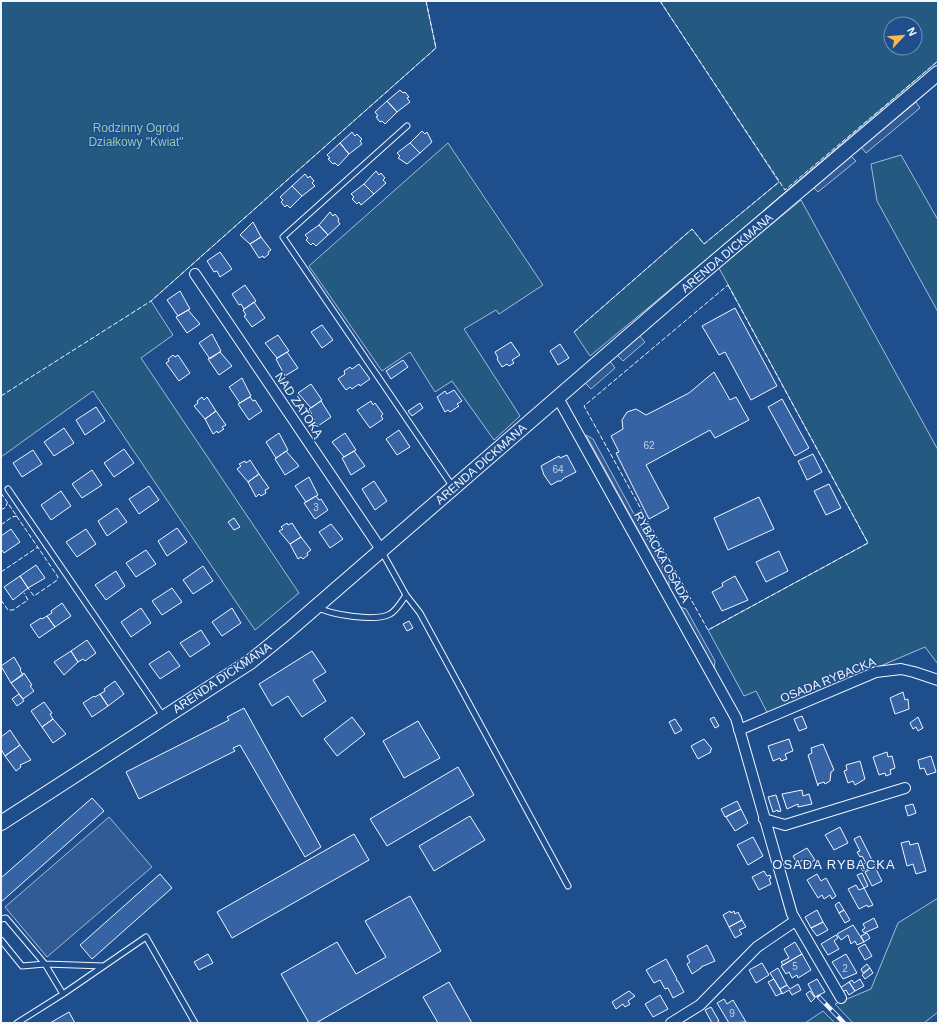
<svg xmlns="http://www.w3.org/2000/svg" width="939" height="1024" font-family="Arial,sans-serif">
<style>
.green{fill:#245a82;stroke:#a8bbd7;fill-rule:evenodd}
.parking{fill:#305b95;stroke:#a8bbd7}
.building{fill:#3563a3;stroke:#f2f6ff}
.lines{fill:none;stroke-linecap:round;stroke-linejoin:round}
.lane-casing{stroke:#f2f6ff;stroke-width:7}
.street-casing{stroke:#f2f6ff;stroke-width:12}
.secondary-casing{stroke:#f2f6ff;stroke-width:16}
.lane{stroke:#1f4e8c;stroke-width:5}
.street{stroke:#1f4e8c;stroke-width:10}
.secondary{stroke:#1f4e8c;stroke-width:14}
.rail-casing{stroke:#f2f6ff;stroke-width:4.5}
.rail{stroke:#1f4e8c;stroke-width:3;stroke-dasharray:9;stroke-linecap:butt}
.fence{stroke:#f2f6ff;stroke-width:1;stroke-dasharray:5 2;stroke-linecap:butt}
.labels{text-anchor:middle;stroke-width:3;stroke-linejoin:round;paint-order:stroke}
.number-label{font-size:10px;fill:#c3d1e8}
.park-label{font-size:12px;fill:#97c8a6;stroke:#1f4e8c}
.street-label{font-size:12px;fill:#f2f6ff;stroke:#1f4e8c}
.neighbourhood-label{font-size:13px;letter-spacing:1px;fill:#f2f6ff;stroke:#1f4e8c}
</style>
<rect width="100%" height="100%" fill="#1f4e8c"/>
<path class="green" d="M1,1H426L436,48L151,301L173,335L141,358L299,593L255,630L93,391L1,457Z
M660,1H938V61L713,254L590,356L574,332L692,229L704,244L779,182ZM891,24H915V48H891Z
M448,143L543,285L499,314L496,310L464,329L520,416L494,440L452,381L435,392L410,352L382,371L309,266Z
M901,155L938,220V312L877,201L871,164Z
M801,200L938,450V664L925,647L768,714L756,691L744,696L708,630L868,543L719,268Z
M938,898V1012L924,1023H853L835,1004L871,989L898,923Z
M823,1011L835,1023H805Z"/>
<path class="parking" d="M916,102L920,108L866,153L861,147Z
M851,156L856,161L818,192L814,188Z
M638,334L645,342L623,361L616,354Z
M609,360L615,368L591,389L584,382Z
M586,435L593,439L669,578V586Z
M680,607L686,609L715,661L714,669Z
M109,817L152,867L47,957L5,907Z"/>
<path class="building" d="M400,90L403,93L405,92L409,97L407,98L410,102L397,112L387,101Z
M387,101L397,112L385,124L382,121L380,122L376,117L378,116L375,112Z
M422,131L425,134L427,132L432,142L420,153L410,143Z
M352,132L355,136L357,134L362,139L360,141L362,144L349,154L340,143Z
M340,143L349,154L338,166L335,163L333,164L328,159L330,158L327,155Z
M410,143L420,153L407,164L398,158L400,156L397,153Z
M376,171L379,175L381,173L385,178L383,180L386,183L374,194L364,184Z
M305,174L308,178L310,176L314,181L312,183L315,186L302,196L292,186Z
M364,184L374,194L361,205L359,202L357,204L352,199L354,197L351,194Z
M292,186L302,196L290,208L287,205L285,207L281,202L283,200L280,197Z
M330,212L333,216L335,214L339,219L338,221L340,224L328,235L319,225Z
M253,222L261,237L250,244L240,235Z
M319,225L328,235L316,246L313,243L311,245L306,240L308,238L305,235Z
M261,237L271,250L268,252L269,254L264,258L263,256L259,258L250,244Z
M220,252L232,269L220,277L217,271L214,272L207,261Z
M245,285L256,301L244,309L241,304L239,305L232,294Z
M180,291L190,309L178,316L167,300Z
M254,302L265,318L252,327L244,316L246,315L243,310Z
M735,308L777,386L751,400L725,352L719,355L702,326Z
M188,310L200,324L187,333L176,317Z
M322,325L333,340L322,348L311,332Z
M212,334L221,351L210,359L199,343Z
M278,335L289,351L277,358L265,343Z
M511,342L520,355L512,360L514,363L509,366L507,364L502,367L497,359L498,358L495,352Z
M560,344L569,358L558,365L550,351Z
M220,352L232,366L219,375L208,359Z
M287,352L298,368L285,376L276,359Z
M173,355L175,357L178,355L190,373L179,381L166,363L169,361L168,359Z
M403,360L408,367L391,379L386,371Z
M359,364L370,379L360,386L359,384L352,389L350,387L346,390L338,379L345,374L344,371L350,367L352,369Z
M714,372L730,400L736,397L749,420L715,438L710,430L646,465L669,508L649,519L616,453L619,452L611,436L623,429L622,420L627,412L636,409L646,415L689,393Z
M242,378L251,396L240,403L229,387Z
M311,384L322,400L311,408L298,393Z
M454,390L462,401L457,404L459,406L450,412L448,410L445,412L437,397L445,391L447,394Z
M202,397L204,400L207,397L216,411L205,419L194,406L198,403L197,401Z
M250,397L253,401L255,400L262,411L249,420L238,404Z
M782,399L809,448L795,456L768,407Z
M321,401L331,417L318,426L309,409Z
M371,401L373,405L375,403L383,414L381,416L383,419L370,428L357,410Z
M420,403L423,408L412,416L408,411Z
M96,407L105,421L85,435L76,420Z
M216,411L226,425L222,427L224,429L218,433L217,431L213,434L205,419Z
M64,428L74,443L54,456L44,442Z
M399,430L410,447L397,455L386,439Z
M279,433L288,450L276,458L266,442Z
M345,433L356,450L344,457L332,442Z
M124,449L134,463L114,477L104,463Z
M33,450L42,464L22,477L13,463Z
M286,451L299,466L285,475L275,459Z
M354,451L365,466L351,475L342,458Z
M813,454L822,472L807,480L798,461Z
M567,455L576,472L564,478L561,481H558L551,485L544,475L541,466L559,456L560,458Z
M250,460L259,474L248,482L237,469L241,466L239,464L245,461L246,463Z
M92,470L102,485L82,498L72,484Z
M259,474L269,488L265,490L266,493L261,496L259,494L256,497L248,482Z
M309,477L318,495L306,502L295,486Z
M374,481L387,501L375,510L362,489Z
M829,484L841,508L826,515L814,491Z
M149,486L159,500L139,514L129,499Z
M61,491L71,506L51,520L41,505Z
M316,496L319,500L321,499L328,510L315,519L304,503Z
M759,497L774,529L728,550L714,518Z
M117,508L127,522L107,536L98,521Z
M234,518L240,527L234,530L228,522Z
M287,523L288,525L292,523L301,537L290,544L279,531L283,529L281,527Z
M331,524L343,539L330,548L319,532Z
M177,528L187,542L167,556L158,541Z
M11,529L20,542L4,553L1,549V536Z
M86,529L96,544L77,557L66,542Z
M301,537L311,550L307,553L308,555L303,559L301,557L298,559L290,544Z
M146,550L156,564L136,577L126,563Z
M779,551L788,571L766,582L756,562Z
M36,565L45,578L28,588L20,576Z
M203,566L213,581L193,594L183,580Z
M116,571L125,586L106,600L95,585Z
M20,576L28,588L13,600L4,587Z
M735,576L748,600L722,611L712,592L723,586L722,583Z
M172,588L182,602L162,615L152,601Z
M62,603L71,616L55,627L47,616L52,613L51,611Z
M141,608L151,623L131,637L121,622Z
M232,608L241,623L222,636L212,622Z
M47,616L55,627L39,638L30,625L41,618L42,619Z
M409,621L413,628L407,631L403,624Z
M201,630L210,644L190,657L180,643Z
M87,640L96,653L85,661L83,659L78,662L71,651Z
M71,651L78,662L64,675L54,662Z
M169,651L180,666L160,679L149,664Z
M312,651L326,672L313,680L326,701L302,717L288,696L272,706L259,684Z
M14,657L21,669L20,670L23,675L11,683L1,666Z
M24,673L32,685L30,686L34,691L23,699L11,683Z
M115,681L124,694L108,706L100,694L105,691L104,689Z
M903,692L905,700L908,699L909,709L895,714L890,698Z
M19,694L24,701L17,706L12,699Z
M100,694L108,706L92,717L83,703L94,696L95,697Z
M44,702L52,713L50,714L53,719L42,727L31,711Z
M244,708L321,847L305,857L240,745L233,748L235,751L139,799L126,772L229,720L227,717Z
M802,716L807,728L799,731L794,719Z
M352,717L365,734L337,756L324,739Z
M714,717L719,726L715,728L710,719Z
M918,717L923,728L918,731L916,727L913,729L910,723Z
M53,719L66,734L53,743L42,727Z
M675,719L682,730L675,734L669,722Z
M418,721L440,758L404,778L383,741Z
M10,730L20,745L5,756L1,749V737Z
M704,739L712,749L710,750L711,752L698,759L691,746Z
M789,739L793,751L785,754L787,759L781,761L780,758L773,761L768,746Z
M823,744L834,770L831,772L830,781L825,784L824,782L818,784V786L808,755L812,753L811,748Z
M20,745L31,760L20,765L21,767L16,771L5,756Z
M887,752L888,757L892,756L895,768L890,770L891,774L886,776L885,773L879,775L873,757Z
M931,756L936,772L927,775L924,768L920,769L918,760Z
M860,761L865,779L855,785L853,781L848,783L844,771L847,770L846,765Z
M458,767L474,795L387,846L370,819Z
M802,790L803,796L809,794L812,804L798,807V804L787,809L782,794Z
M776,795L781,811L778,812V810L773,812L768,797Z
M92,798L104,811L1,902V878Z
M737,801L741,809L725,817L721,809Z
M913,804L916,813L908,816L905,806Z
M741,809L748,823L735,831L726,817Z
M470,816L485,840L434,871L419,846Z
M840,827L848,843L834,850L825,835Z
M354,834L369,860L232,938L217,912Z
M860,836L875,866L863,871L860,866L866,863L862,856L860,857L857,852L860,851L854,839Z
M753,837L763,856L748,865L737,845Z
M909,841L910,845L918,843L926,871L916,874L913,864L907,866L901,843Z
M807,848L815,860L806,865L803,860L797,863L793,856Z
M875,867L882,881L872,886L865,872Z
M764,871L767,876L770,875L771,878L769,879L771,884L759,890L752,877Z
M862,873L868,886L864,888L857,875Z
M160,874L172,888L92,959L80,945Z
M817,874L821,881L826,878L836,896L832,899L830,895L824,899L822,895L818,898L807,880Z
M856,885L859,890L864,888L873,905L868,907L867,905L859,909L848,889Z
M410,896L441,951L316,1023H309L281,974L337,942L356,974L386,957L365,921Z
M839,902L844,910L839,913L835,905Z
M817,910L823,922L811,928L805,917Z
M844,910L850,920L845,923L839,913Z
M730,911L731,913L734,911L735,914L738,912L742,920L729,927L723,915Z
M874,918L878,927L864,933L862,930L865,928L863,924Z
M742,920L746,927L739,930L742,934L735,938L729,927Z
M823,922L828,930L817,936L811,928Z
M853,925L864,942L857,945L855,941L851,944L848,935L841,940L837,934Z
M867,933L870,938L864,942L861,936Z
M836,935L838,938L834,941L839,949L828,955L821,944Z
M795,942L802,954L783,965L781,962L789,958L784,949Z
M865,944L872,956L865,960L858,948Z
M707,945L715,961L701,967V968L692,974L687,964L690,962L687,956Z
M208,954L213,963L199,970L194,962Z
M802,954L811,970L798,978L797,975L792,978L789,972L786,974L781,966Z
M846,954L857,973L843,979L832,962Z
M666,959L677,979L676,980L678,981L684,992L673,998L668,988L665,989L660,980L654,983L646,970Z
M762,963L769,975L756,983L749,970Z
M867,964L870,968L863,973L861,969Z
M778,968L787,985L780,989L770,973Z
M870,968L873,973L865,979L862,975Z
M774,979L782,993L776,996L768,982Z
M817,979L825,992L815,997L808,984Z
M860,979L864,986L855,991L849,982L852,980L854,983Z
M449,982L472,1023H438L423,997Z
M849,982L855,991L849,995L846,990L843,992L840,988Z
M798,984L801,990L792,995L789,990L782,994L780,989L787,985L790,989Z
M629,991L635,996L628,1001L630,1004L625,1007L623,1004L616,1009L612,1002Z
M810,991L815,998L811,1002L806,994Z
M660,995L668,1009L653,1017L645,1004Z
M724,999L727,1004L733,1000L746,1022L729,1023L717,1003Z
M711,1007L719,1021L716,1023H712L705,1010Z
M69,1012L75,1023H50Z"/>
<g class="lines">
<defs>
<path id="lane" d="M407,126L283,237L453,487
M8,489L163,716
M406,595L420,613L568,886
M317,607C331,615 376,622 390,614C396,611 402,601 406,595L382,552
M1,919L6,918L45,964L104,966
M1,940L22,966L45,964L63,994
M17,1023L63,994L146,937L195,1023"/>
<path id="street" d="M195,274L382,551
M558,398L736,718L792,914L841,998
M739,730L876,672L901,669L914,672L938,680
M764,819L785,825L905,788
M671,1023L700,1005L757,947L795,921"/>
<path id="secondary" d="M1,823L250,662L288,631L683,289L938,73"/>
</defs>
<use href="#lane" class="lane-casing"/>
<use href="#street" class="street-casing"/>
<use href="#secondary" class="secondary-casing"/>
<use href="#lane" class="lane"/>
<use href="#street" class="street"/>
<use href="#secondary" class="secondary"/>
<defs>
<path id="rail" d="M819,997L844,1023"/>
</defs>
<use href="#rail" class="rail-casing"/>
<use href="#rail" class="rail"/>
<path class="fence" d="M660,1L785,190L938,61
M728,285L868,543L708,630L584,406Z
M574,332L692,229L704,244L779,182
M1,396L151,301L436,48L426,1
M1,493L58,577L56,581L34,596L28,588
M1,510L6,507L7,503
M1,525L12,517L17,516
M1,572L38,547
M1,600L8,610H13L28,600L24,593"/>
</g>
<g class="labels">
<g class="number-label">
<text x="649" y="449">62</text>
<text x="558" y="473">64</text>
<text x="316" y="511">3</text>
<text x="795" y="970">5</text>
<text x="845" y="972">2</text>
<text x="732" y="1017">9</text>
</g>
<g class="park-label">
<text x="136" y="132">Rodzinny Ogród<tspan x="136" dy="14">Działkowy "Kwiat"</tspan></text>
</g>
<g class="street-label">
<text transform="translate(727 253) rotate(-40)" y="4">ARENDA DICKMANA</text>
<text transform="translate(299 405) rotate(56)" y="4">NAD ZATOKĄ</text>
<text transform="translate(481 464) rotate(-41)" y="4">ARENDA DICKMANA</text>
<text transform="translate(662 557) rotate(61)" y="4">RYBACKA OSADA</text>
<text transform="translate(222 678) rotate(-34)" y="4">ARENDA DICKMANA</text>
<text transform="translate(828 680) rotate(-22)" y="4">OSADA RYBACKA</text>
</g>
<g class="neighbourhood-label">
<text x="834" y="869">OSADA RYBACKA</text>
</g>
</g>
<rect width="939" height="1024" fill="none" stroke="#f2f6ff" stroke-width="4"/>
<g transform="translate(903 36) rotate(64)"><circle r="19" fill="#1f4e8c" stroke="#7391ba"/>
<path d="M0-3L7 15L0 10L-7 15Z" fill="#ffb74d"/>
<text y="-6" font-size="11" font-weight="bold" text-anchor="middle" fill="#f2f6ff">N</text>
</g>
</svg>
